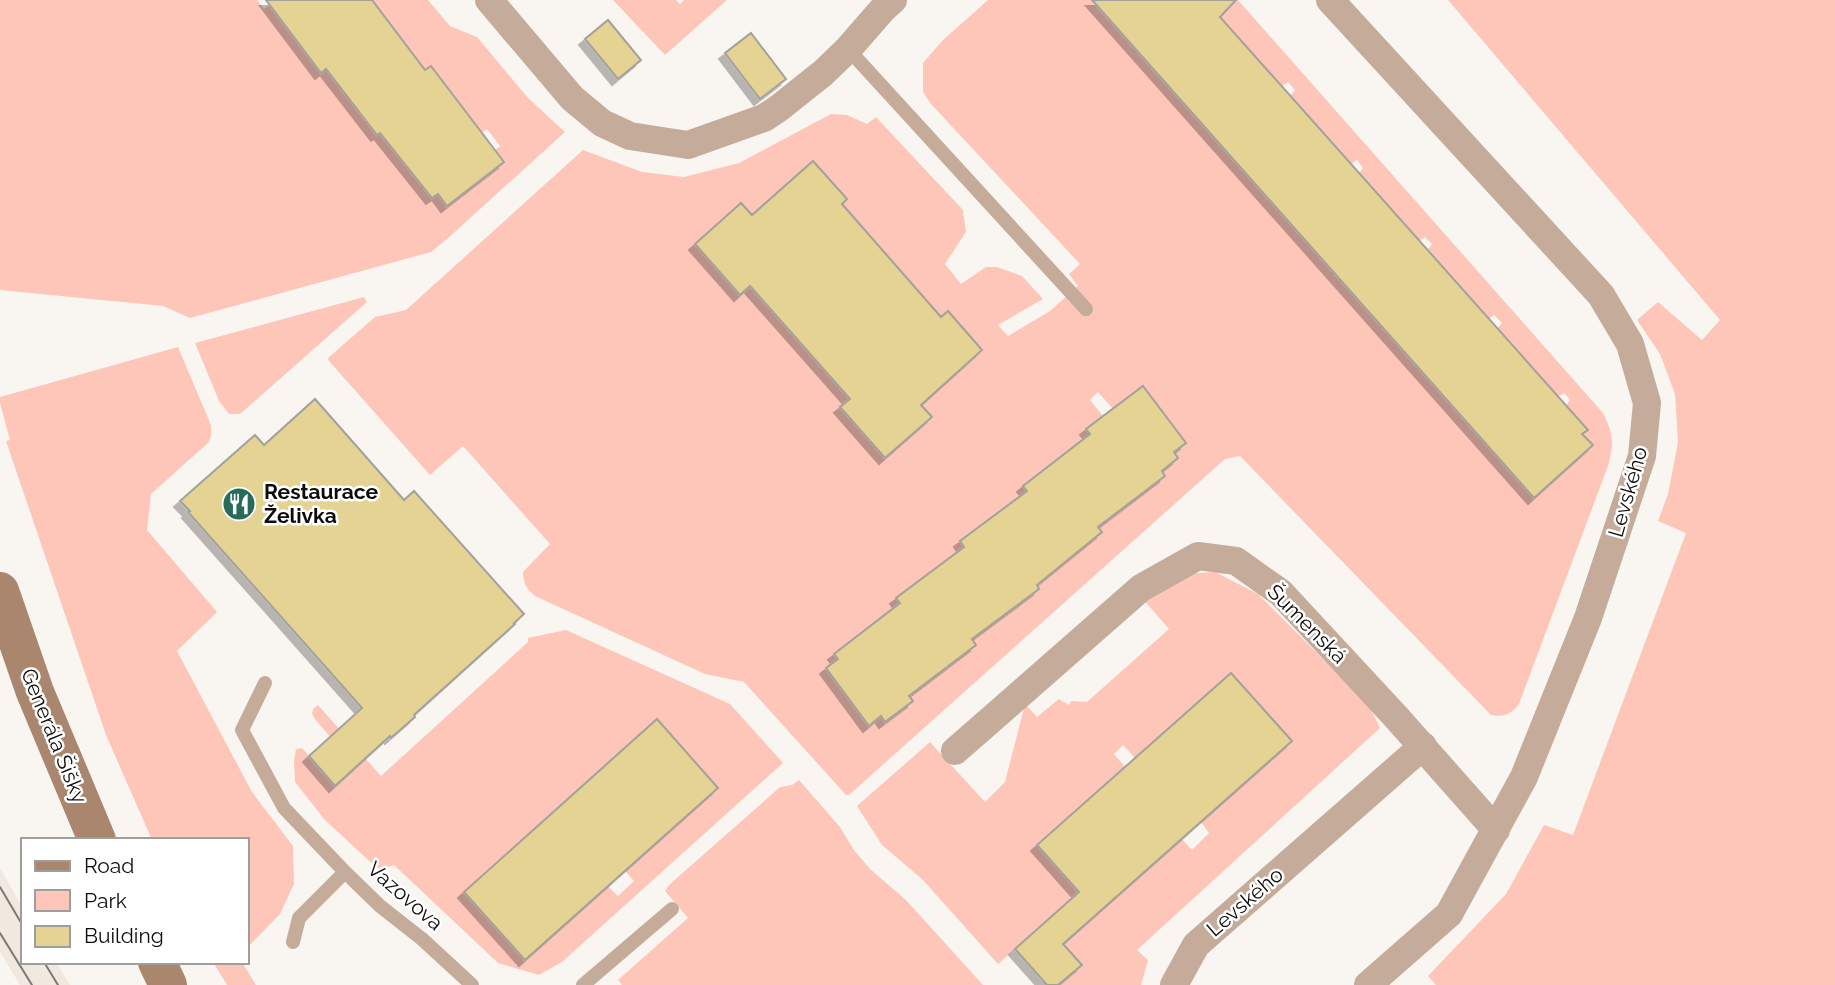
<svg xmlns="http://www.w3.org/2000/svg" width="1835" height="985" font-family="Raleway,sans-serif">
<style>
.built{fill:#f1e9df}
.green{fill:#fdc6b9;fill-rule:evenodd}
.building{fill:#e4d393;stroke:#a2a19c;stroke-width:2;filter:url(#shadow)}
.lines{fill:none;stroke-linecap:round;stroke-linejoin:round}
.lane{stroke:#c4ab9a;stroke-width:14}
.street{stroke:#c4ab9a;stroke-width:28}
.secondary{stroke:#ab866e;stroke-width:38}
.tram{stroke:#7c7a76;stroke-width:2}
.labels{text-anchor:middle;stroke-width:5;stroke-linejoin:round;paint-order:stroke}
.poi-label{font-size:21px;font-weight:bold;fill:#0d0c0a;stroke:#fff;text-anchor:start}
.street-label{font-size:21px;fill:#0d0c0a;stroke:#fff}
</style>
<defs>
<filter id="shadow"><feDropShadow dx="-6" dy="6" stdDeviation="0" flood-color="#0004"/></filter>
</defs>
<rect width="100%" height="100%" fill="#f9f6f1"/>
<path class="built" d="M0,868L23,908V962H56L70,985H20L0,952Z"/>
<path class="green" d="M0,0H257L264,9L269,5L321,72L326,69L376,135L380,133L432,198L438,194L447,206L503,163L495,150L500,146L487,129L481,133L425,70L405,43L399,47L383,25L388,20L375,4L364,0H428L450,26L477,37L528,98L565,132L447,239L431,252L190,318L163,306L0,290Z
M613,0H676L680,4L684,0H727L665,55Z
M988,0H1091L1520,482L1592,445L1582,434L1587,430L1566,406L1570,400L1564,393L1558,397L1497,329L1502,323L1494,315L1489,319L1427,251L1432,244L1425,237L1419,241L1399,217L1375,201L1380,196L1359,173L1363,168L1357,160L1351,164L1290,96L1295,90L1288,82L1282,86L1220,17L1225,12L1205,0H1238L1603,413C1614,435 1614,442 1608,466L1519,704C1511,715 1503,717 1491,715L1240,456L1225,459L849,795H846L744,682L705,674L537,597C527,590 523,584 523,572L550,544L463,446L430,475L329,361L328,358L375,317L406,310L583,150L642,172L684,177L739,163L831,114L847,115L867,124L876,117L963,210L966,232L945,264L961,284L986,267H997L1022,276L1043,299L998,325L1008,336L1050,311L1078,286L1069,274L1080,264L931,104L923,92V63L943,40ZM813,161L847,199L786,253L875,241L908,280L872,312L886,366L947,311L959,325L910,392L885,458L840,408L850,399L750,286L740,294L695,244L741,203L763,227L798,197L787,184ZM1143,387L1186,443L1174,452L1178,458L1162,471L1165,476L1138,497L1111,508L1115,514L1098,527L1102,532L1036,583L1039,589L1012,609L985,621L988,627L972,639L976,645L909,696L912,701L885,721L881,716L869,725L826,668L838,659L834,654L900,603L896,598L964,547L961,541L1027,491L1023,485L1090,434L1086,429L1103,416L1090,400L1098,392L1113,409Z
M1448,0H1835V985H1436L1428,976L1506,894L1544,825L1573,835L1686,533L1658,521L1668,494L1678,442L1675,394L1660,354L1637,320L1658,302L1702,340L1720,320Z
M364,297L367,302L240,414H229L219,401L195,343Z
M178,347L211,425V436L209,442L151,494L147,530L217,612L177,651L252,792L293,846L294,884L280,914L247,948V840H152L106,735L6,441L10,440L0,403V397Z
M1215,572L1258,594L1368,704L1380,728L1137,950L1148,960L1141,985H1058L1082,964L1045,923L998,964L923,880L882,845L857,806L930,742L985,802L1005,782L1025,704L1037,717L1059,699L1069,705L1071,701L1087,702L1169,629L1142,598L1186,574ZM1231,673L1292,741L1201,822L1209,833L1192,850L1182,839L1098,913L1038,845L1125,767L1114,754L1123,745L1135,758Z
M566,630L730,704L783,763L562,962L539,975L498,963L394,865L379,870L324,819L295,782L294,761L296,749L302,748L335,786L356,767L314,718L312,713L313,709L318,705L381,776L528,642V638ZM625,871L634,881L618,896L608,886L525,960L464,892Z
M799,780L840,827L854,850L870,869L906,900L983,985H622L618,980L688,918L665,891L669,885L780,787L792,785Z
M213,962H242L256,985H227Z"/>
<path class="building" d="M266,0H372L425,70L431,66L504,162L447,206L438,194L432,198L380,133L377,135L326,69L321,73Z
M1092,0H1236L1220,17L1588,430L1582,434L1593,445L1534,498Z
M608,20L641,60L618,79L585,39Z
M751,33L786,79L760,99L725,53Z
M813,161L847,199L842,204L941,317L948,311L982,350L921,405L932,417L885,458L840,407L850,399L750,286L740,295L695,244L741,203L752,215Z
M1143,386L1186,443L1174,452L1178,458L1162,471L1165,476L1098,527L1102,532L1037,585L1039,589L972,639L976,645L909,696L913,701L885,722L881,716L869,726L826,668L838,659L834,654L900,603L896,598L964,547L960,541L1027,491L1023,486L1090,434L1086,429Z
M315,399L404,500L414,491L524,614L514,623L515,624L414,715L415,717L391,738L390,736L335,786L309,756L362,708L188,512L190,511L180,501L255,435L264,445Z
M1231,673L1292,741L1063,944L1082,965L1058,985H1047L1015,949L1079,892L1037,845Z
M657,719L718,788L525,960L464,892Z"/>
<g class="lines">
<path class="lane" d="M848,49L1086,309
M265,683L242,730L284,808L345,872
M293,942L299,918L345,872L380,906L422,939L472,985
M583,985L672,909"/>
<path class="street" d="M489,0L572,98L602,123L630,136L688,145L764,118L779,108L823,73L848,49L882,10L893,0
M1330,0L1601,295L1630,344L1647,403L1642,456L1588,618L1524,777L1449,914L1368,985
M955,751L1141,588L1198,556L1236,561L1281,593L1397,718L1496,830
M1174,985L1196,945L1423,746"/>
<path class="secondary" d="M0,591L35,692L97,840
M157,962L168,985"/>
<path class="tram" d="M0,887L23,926
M0,933L32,985
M44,962L58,985"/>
</g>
<defs>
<symbol id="restaurant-disc" viewBox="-11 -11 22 22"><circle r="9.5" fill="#286b5b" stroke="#fff"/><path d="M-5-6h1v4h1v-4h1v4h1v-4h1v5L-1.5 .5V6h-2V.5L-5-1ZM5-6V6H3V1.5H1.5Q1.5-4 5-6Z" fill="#fff"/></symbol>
</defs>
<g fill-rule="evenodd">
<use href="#restaurant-disc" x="220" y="485" width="38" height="38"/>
</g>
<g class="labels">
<g class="poi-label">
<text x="264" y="499">Restaurace<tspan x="264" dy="24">Želivka</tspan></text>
</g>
<g class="street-label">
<text transform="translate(1628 492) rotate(-74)" y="7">Levského</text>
<text transform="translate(1307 624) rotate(45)" y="7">Šumenská</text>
<text transform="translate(54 736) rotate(68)" y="7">Generála Šišky</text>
<text transform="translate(405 896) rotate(41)" y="7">Vazovova</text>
<text transform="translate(1245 902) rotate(-41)" y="7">Levského</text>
</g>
</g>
<rect x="21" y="838" width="228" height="126" fill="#ffffff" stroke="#9e9e9d" stroke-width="2"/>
<rect x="35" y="861" width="35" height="10" fill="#ab866e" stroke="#9e9e9d" stroke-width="2"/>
<text x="84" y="873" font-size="21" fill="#0d0c0a">Road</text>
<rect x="35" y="890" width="35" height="21" fill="#fdc6b9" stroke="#9e9e9d" stroke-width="2"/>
<text x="84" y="908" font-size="21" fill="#0d0c0a">Park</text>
<rect x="35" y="926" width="35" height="21" fill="#e4d393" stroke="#9e9e9d" stroke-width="2"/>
<text x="84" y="943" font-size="21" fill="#0d0c0a">Building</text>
</svg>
